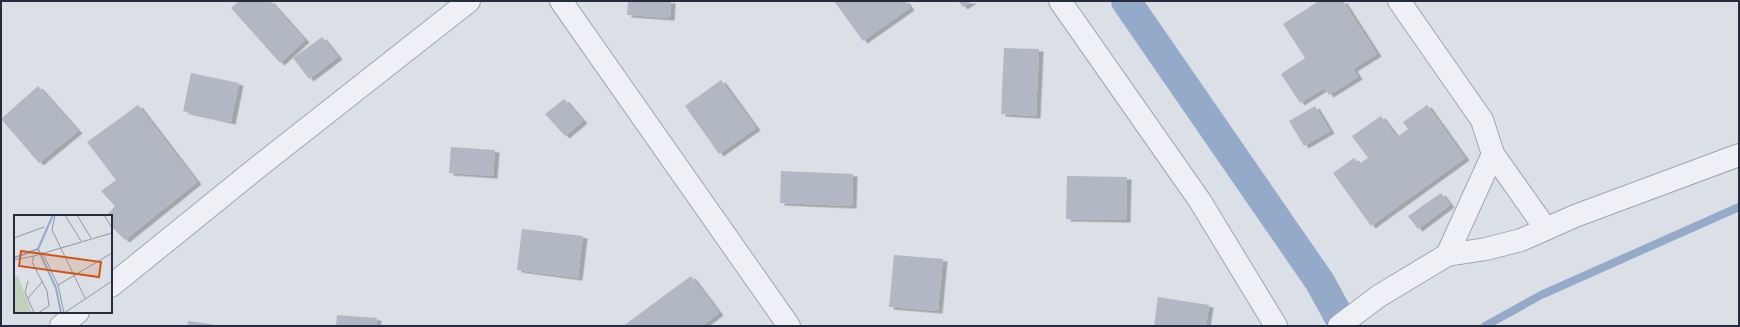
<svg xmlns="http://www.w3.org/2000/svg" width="1740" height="327" font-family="'DejaVu Sans',sans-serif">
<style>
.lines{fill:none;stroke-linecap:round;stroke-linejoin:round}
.stream{stroke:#94aac9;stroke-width:8}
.canal{stroke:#94aac9;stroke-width:30}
.building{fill:#b2b8c3;filter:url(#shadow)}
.street-casing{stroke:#a1a6b0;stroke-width:24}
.street{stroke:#eef0f5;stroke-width:22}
.inset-river{fill:none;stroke:#94aac9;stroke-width:2}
.inset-road{fill:none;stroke:#9297a2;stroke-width:1}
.view{fill:#d45411;fill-opacity:0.15;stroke:#d45411;stroke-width:2}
.inset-edge{fill:none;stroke:#252c3d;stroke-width:2}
</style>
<defs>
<filter id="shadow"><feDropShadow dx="4.5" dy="2.5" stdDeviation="0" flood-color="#0004"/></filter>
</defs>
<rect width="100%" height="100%" fill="#dbdfe6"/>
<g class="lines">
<path class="stream" d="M1485,326L1541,295L1739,207"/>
<path class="canal" d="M1126,1L1320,282L1344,326"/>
</g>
<path class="building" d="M239,1H270L305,40L280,63L231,8Z
M628,1H671L670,18L627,15Z
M834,1H905L910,8L863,41Z
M958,1H972L963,7Z
M1319,1H1343L1377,54L1353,69L1358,77L1329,95L1324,88L1300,103L1281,74L1305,58L1283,24Z
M322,37L338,57L309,79L293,58Z
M1004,48L1039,49L1036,116L1001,114Z
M191,73L239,83L231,122L183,111Z
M721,80L756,128L719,154L685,106Z
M38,86L78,131L39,163L1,119Z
M564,99L583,121L565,136L545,114Z
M138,105L197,182L125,240L111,226V216H106L115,206L101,191L116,180L87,142Z
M1427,105L1465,158L1371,226L1333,173L1354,158L1359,164L1368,158L1352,136L1381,116L1397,137L1408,129L1403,122Z
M1315,106L1330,131L1304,146L1289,121Z
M451,147L495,150L493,176L449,173Z
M781,171L853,174L852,206L780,203Z
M1067,176L1127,177L1126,220L1066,219Z
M1441,193L1450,205L1418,229L1408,216Z
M522,229L583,236L578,278L517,270Z
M894,255L943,259L938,311L889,307Z
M691,276L719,313L702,326H623Z
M1158,297L1209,305L1206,326H1154Z
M337,315L377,318L376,326H336Z
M188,321L217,325V326H187Z"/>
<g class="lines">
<defs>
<path id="street" d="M561,1L789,326
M1060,1L1200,201L1276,326
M1493,154L1546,229
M1447,255L1486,249L1521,240L1575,216L1739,155
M111,286L258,167L469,1
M61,326L78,312
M1339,326L1379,296L1447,255L1493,154L1482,120L1399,1"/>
</defs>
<use href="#street" class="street-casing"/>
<use href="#street" class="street"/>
</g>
<g transform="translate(14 215)">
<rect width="98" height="98" fill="#dbdfe6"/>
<path d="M4,61L18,98H0V63Z" fill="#c0d1bc"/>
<path class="inset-river" d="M39,0L24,34L42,73L47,98M0,43L24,34"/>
<path class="inset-road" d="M41,0L38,15L71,83M51,0L67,26M63,0L77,23M90,0L98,13M0,23L30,12M28,37L44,70L50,98M0,45L20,41M14,66L11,77L20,98M44,70L98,38M14,83L28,67M24,98L35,91L33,76L18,47L20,41L98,18M50,98L98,66"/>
<path class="view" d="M7,36L87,47L85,62L5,51Z"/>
<rect width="98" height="98" class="inset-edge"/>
</g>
<rect width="1740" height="327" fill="none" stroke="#252c3d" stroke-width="4"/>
</svg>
